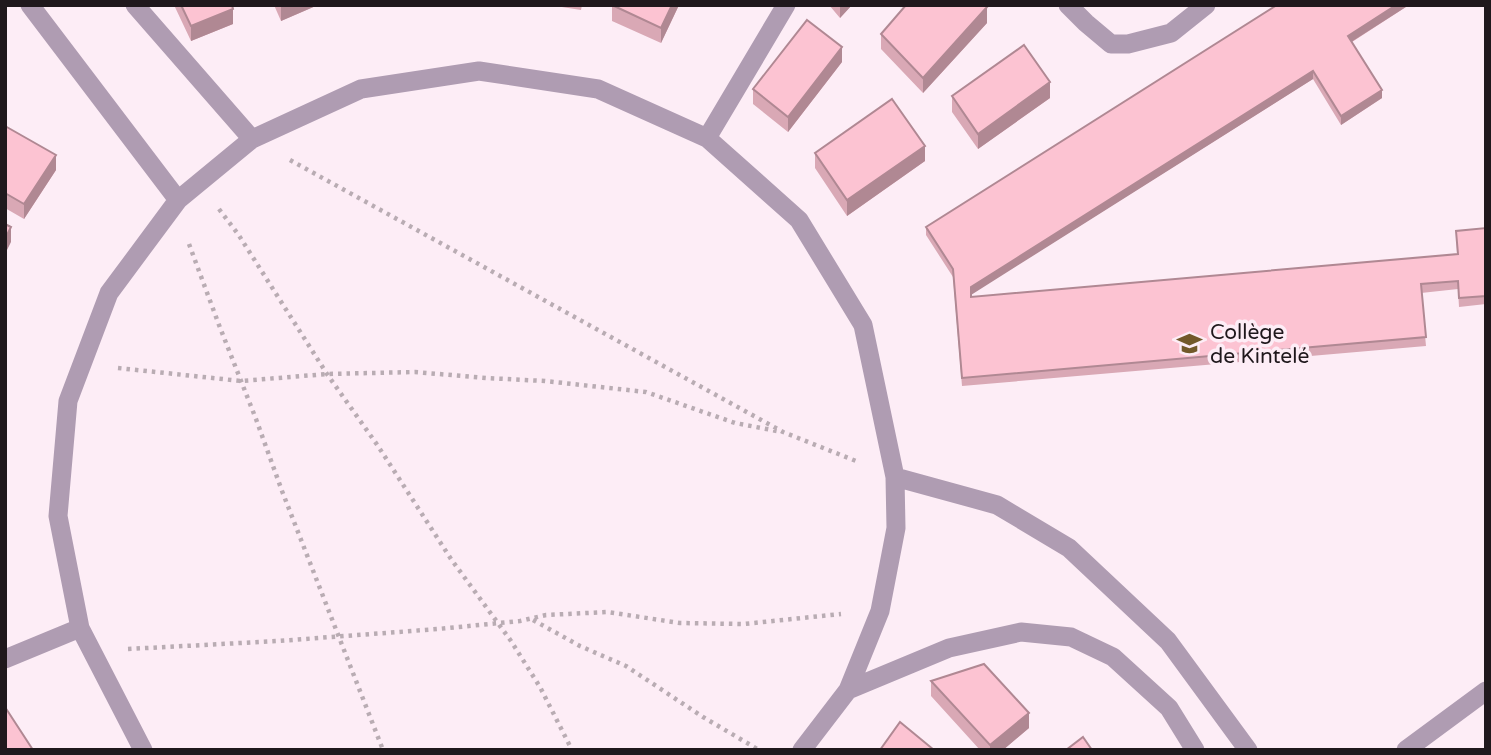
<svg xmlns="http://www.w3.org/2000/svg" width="1491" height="755" font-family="'Varela Round',sans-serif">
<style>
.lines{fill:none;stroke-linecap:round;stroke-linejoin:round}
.path{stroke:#b9acb3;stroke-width:4.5;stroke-dasharray:3.5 5;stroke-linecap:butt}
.minor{stroke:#af9cb2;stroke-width:19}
.wall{fill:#d9a8b5}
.shaded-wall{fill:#b08893}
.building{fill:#fcc3d2;stroke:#b08893;stroke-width:2}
.labels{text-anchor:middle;stroke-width:7;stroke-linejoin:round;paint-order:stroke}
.poi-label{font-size:21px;fill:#1f181c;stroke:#fdedf6;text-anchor:start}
</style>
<rect width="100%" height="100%" fill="#fdedf6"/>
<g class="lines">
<path class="path" d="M290,160L783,432L856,461
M219,209L238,234L327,374L378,446L451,559L511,641L540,687L572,750
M189,244L219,325L256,419L282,491L383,750
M118,368L241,381L327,374L415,372L486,378L545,381L646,392L735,423L777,431
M533,620L580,646L626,666L703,717L759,750
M128,649L278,641L438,629L520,621L546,615L607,612L680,623L744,624L841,614"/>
<path class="minor" d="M30,5L178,200
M135,5L252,139
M1068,5L1086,23L1111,44H1128L1171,33L1206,5
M707,138L786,5
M895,477L997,505L1069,548L1168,641L1248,750
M5,659L80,628
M848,690L949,648L1021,632L1071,637L1113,657L1169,708L1195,750
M143,750L80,628L58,516L68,401L109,293L178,200L252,139L361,89L479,71L598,89L707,138L799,220L863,325L895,477L896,528L880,611L848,690L802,750
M1406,750L1486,691"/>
</g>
<path class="wall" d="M174,5H232L233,24L191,41Z
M274,5H318L281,21Z
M549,5H582L581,10Z
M612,5H679L661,43L612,21Z
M829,5H852L840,18Z
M1409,5L1352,42L1382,98L1341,125L1313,79L971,294V297L1457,254L1456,231L1486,228V304L1459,307L1458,289L1421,293L1426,346L962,386L953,277L926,235V227Z
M987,23L923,93L881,49V34Z
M842,62L788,132L753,104V89Z
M952,96L1050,98L978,149L952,112Z
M5,126L56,170L24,219L5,208Z
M815,153L925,161L847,216L815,168Z
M931,681L1029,728L1003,750H980L931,696Z"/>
<path class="shaded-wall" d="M281,5H318L281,21Z
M672,5H679L661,43V28Z
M840,5H852L840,18Z
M1396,5H1409L1348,44V36Z
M987,7V23L923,93V78Z
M233,9V24L191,41V26Z
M842,47V62L788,132V117Z
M1313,71V79L971,295V287Z
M1050,82V98L978,149V134Z
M1382,90V98L1341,125V116Z
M925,146V161L847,216V200Z
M56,155V170L24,219V204Z
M11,227V242L5,254V239Z
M1029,713V728L1003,750H990V745Z"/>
<path class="building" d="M181,5H232L233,9L191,26Z
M612,5H672L661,28Z
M906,5H985L987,7L923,78L881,34Z
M1277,5H1396L1348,36L1382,90L1341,116L1313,71L971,287V297L1458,254L1456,231L1486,228V296L1459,298L1458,281L1421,284L1426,337L962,378L953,269L926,227Z
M807,20L842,47L788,117L753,89Z
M1024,45L1050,82L978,134L952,96Z
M892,99L925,146L847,200L815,153Z
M5,126L56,155L24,204L5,193Z
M5,224L11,227L5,239Z
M984,664L1029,713L990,745L931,681Z
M5,707L33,750H5Z
M900,722L934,750H880Z
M1083,737L1092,750H1066Z"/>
<defs>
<symbol id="school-bare" viewBox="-9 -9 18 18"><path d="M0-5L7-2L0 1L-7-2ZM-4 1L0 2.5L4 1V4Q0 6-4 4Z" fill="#72592a" stroke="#fdedf6" stroke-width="2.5" paint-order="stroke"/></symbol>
</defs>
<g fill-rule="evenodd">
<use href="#school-bare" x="1172" y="326" width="35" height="35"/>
</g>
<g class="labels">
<g class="poi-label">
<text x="1210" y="339">Collège<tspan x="1210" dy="24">de Kintelé</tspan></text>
</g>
</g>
<rect width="1491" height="755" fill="none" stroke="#1f181c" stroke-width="14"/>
</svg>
